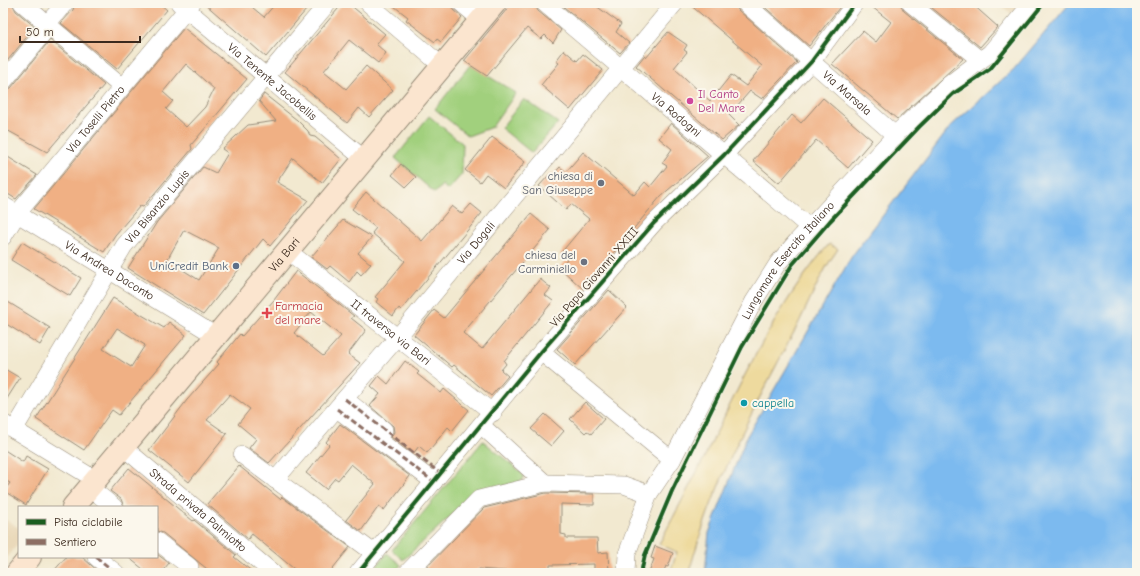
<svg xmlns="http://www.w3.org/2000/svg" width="1140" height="576" font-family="'Comic Neue',sans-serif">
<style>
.built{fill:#ead9ba}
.green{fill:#a1d07d;stroke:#6e7d4e}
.sand{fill:#eeda9e;stroke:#94825e}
.water{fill:#7bbaef;stroke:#5b7286}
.building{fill:#f0b084;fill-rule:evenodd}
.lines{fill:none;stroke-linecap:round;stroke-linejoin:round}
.street-casing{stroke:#968a77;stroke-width:18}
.secondary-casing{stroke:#968a77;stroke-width:24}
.street{stroke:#fff;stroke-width:17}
.secondary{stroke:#fbe5cf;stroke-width:22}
.quiet{stroke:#8d6e63;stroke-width:3;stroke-dasharray:6 3;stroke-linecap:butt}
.cycleway-casing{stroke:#fbf7ec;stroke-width:6}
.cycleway{stroke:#1b5e20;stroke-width:4}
.hotel-dot{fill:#d1479c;stroke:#fbf7ec;stroke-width:1.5}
.worship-dot{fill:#6b7280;stroke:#fbf7ec;stroke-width:1.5}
.service-dot{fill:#5c6f8a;stroke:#fbf7ec;stroke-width:1.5}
.health-dot{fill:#e0444e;stroke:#fbf7ec;stroke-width:1.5}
.culture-dot{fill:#0f9aa8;stroke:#fbf7ec;stroke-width:1.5}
.labels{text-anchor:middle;stroke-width:4;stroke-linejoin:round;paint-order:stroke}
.street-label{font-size:12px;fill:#3b2a1e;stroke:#fbf7ec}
.hotel-label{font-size:12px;fill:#b23c85;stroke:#fbf7ec;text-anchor:start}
.worship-label{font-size:12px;fill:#5b616d;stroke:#fbf7ec;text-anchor:end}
.service-label{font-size:12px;fill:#4e5e75;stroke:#fbf7ec;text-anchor:end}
.health-label{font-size:12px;fill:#be3a42;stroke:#fbf7ec;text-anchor:start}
.culture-label{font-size:12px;fill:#0d838f;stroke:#fbf7ec;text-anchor:start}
</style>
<rect width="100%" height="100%" fill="#fbf7ec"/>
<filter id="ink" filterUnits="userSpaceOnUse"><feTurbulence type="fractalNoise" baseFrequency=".025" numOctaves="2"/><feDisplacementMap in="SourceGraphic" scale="8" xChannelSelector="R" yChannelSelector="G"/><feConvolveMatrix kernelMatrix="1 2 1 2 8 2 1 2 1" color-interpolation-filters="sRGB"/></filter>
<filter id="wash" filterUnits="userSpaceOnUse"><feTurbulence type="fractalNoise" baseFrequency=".012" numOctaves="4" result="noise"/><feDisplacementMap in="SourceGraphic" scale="16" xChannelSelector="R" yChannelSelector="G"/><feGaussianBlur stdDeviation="0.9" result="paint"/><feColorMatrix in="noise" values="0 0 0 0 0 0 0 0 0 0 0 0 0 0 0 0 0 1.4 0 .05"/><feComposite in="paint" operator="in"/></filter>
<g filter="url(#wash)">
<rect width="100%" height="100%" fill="#f2e9d0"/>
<path class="built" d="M998,3H1024L1014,16Z
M3,518L19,528V543L3,562Z"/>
<path class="green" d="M470,65L516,93L492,127L468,136L435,109Z
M524,99L558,123L532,153L501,128Z
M429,116L463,144L462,174L448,190L442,185L435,193L395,158Z
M483,441L522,473L524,477L522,481L475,494L403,560L392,550Z
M387,553L401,565L394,573H371Z"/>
<path class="sand" d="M829,244L838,249C819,275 809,304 794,332C753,409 711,488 689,573H670L677,552L659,544C677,510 695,476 712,442C745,373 779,303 829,244Z"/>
<path class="water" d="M1070,3H1137V573H705L709,533L747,436L852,256L951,126L1014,69Z"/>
<g id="blocks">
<path class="building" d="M3,3H12L16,11L35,27L3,66Z
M75,3H159L167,10L117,69L61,23L73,10Z
M204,3H247L264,17L276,3H312L266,57Z
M343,3H348L385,34L376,44L386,53L378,63L349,40L324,71L346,89L366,66L393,90L369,117L359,108L347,123L285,72Z
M390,3H451L454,10L462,17L441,42L437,39L435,42L406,20L408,17Z
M512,3H534L538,11L561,30L553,43L545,35L541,39L527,28L487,76L464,61Z
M559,3H592L621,24L616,32L629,43L620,53Z
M688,3H735L738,10L797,62L762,99L750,91L729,115L739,125L722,140L636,66L644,56L646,58L668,32L687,45L684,50L687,52L674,68L710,101L731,75L746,86L762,66Z
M760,3H843L809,46Z
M867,3H900L904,11L963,59L897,119L832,64L863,31L876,42L891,22Z
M926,3H971L998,27L980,47Z
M184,28L247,79L191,145L192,149L143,207L140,206L115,235L104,252L34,209ZM186,64L214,89L205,107L186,127L166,109L173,101L163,92Z
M50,40L104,85L47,152L3,128V92L11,88Z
M564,50L577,61L583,54L603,70L570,110L541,85L559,63L556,61Z
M264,94L297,120L308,131L310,136L315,137L341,159L322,183L293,158L277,182L308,200L270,246L263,239L203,315L128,268L157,222L203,167L216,173L228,153L222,149L248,125L276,121L259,101ZM184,230L219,248L199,280L167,260Z
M823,98L872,140L848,168L816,140L779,183L753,161L792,115L801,123Z
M671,123L708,156L661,196L583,289L560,268L567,259L560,254L589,219L571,204L566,210L539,186L550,174L552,176L560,167L566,172L583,152L634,195L645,182L650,187L667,166L662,163L672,149L659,138Z
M492,137L525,162L504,188L486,174L480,182L465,170Z
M3,154L37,175L16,199L3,191Z
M401,164L416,177L406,187L392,175Z
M366,192L422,241L452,206L462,214L471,204L482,213L401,310L399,308L393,316L376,302L378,299L375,297L405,261L372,233L376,228L352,209Z
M531,214L550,230L463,333L482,349L540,279L551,288L545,295L553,301L504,361L506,364L501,370L508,376L491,396L454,365L452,367L414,335L434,310L444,318Z
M343,220L372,237L358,253L371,264L361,275L357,271L349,282L330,266L327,269L311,257Z
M22,242L81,278L70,296L11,260Z
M296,271L354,316L351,318L366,330L348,354L360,363L269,463L249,448L256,439L238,424L250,409L230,394L207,420L227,434L189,482L149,450L187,400L219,364L217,362L240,334L242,336L274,300ZM311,312L341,336L323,356L294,333Z
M609,290L627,307L575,365L557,349Z
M113,298L164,328L169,322L186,335L119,415L112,410L84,450L36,419ZM117,328L145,345L131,367L103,349Z
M3,299L50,328L40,345L3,322Z
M405,361L419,372L417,374L441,393L444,389L469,410L452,431L448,427L427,453L419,446L413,454L391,437L394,432L393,426L370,406L380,394L371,386L379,376L388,384Z
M3,368L20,378L3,405Z
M585,402L604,419L591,434L587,431L585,433L570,419Z
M545,414L564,431L551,446L531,429Z
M340,424L410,476L384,510L379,506L361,531L346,520L375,484L351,464L338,480L335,478L326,489L306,473L329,445L326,442Z
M3,449L23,462L26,456L48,469L26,505L4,491L10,483L3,479Z
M239,466L280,499L282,497L350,547L329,573H299L252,534L248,539L207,504Z
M129,468L193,521L194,520L236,555L234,557L254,573H212L163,533L157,531V507H124L121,499L110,491Z
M546,493L594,494V505L561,504V534L566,535V538H597L598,553L608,552L609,573H594V564L550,565V573H516V572L479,569L475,573H421L484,508Z
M655,546L673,553L668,567L666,566L663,573H649L654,559L651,558Z
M157,554L169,563L161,573H148L128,557H157Z
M66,557H82L100,573H52Z"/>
</g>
</g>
<g filter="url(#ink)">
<use href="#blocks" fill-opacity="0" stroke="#968a77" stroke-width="1"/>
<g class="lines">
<defs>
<g id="street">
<path d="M22,3L122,87"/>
<path id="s1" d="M179,3L365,160"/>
<path d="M368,3L442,66"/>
<path d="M461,3L480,19"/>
<path id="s2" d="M544,3L809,227"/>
<path id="s3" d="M745,3L896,136"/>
<path d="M910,3L980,60"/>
<path d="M47,24L65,3"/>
<path d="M3,82L49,26"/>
<path id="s4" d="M3,205L216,336"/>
<path id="s5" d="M3,237L17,214L192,3"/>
<path id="s6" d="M288,251L493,413"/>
<path d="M541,352L672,460"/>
<path d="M345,399L384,430"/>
<path d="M337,409L434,482"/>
<path d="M3,423L96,480"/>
<path d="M482,426L545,483"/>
<path id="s7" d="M14,430L124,246L328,3"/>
<path id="s8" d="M123,447L273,573"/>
<path d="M242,455L374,553"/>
<path id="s9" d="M275,480L397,338L675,3"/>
<path d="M89,487L114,507"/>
<path d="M157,541L190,567"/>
<path d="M96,557L116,573"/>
<path d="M358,573L541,352L654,223L724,155L812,61L855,3"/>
<path d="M407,573L479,499L545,483L624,485L649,494"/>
<path id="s10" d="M626,573L627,554L649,494L672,460L754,301L778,263L797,241L901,129L947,86L990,53L1032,3"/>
</g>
<g id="secondary">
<path id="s11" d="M73,507L495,3"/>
<path d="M17,573L30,557"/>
</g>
</defs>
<use href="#street" class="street-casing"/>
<use href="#secondary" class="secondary-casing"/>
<use href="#street" class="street"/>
<use href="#secondary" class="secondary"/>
<path class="quiet" d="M345,399L441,474
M337,409L434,482
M96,557L116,573"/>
<defs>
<path id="cycleway" d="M358,573L541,352L654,223L724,155L812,61L855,3
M641,573L645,555L672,491L742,347L792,265L830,221L919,127L953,94L990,69L1044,3"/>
</defs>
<use href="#cycleway" class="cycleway-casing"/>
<use href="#cycleway" class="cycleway"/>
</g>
</g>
<circle class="hotel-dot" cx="690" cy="101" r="4"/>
<g class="worship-dot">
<circle cx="601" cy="183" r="4"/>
<circle cx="584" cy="262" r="4"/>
</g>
<circle class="service-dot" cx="236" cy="266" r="4"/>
<path class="health-dot" d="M265 307h4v4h4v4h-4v4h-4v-4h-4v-4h4z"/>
<circle class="culture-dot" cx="744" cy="403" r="4"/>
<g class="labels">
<g class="street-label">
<text dy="4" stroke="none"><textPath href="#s1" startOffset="122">Via Tenente Jacobellis</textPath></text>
<text dy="4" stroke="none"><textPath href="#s3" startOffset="136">Via Marsala</textPath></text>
<text dy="4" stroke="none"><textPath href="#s2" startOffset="173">Via Rodogni</textPath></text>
<text dy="4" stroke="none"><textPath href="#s5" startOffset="150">Via Toselli Pietro</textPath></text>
<text dy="4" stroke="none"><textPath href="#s7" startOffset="266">Via Bisanzio Lupis</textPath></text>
<text dy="4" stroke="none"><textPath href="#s9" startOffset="311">Via Dogali</textPath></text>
<text dy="4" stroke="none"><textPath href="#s11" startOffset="329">Via Bari</textPath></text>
<text dy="4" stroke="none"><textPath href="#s10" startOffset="356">Lungomare Esercito Italiano</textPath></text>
<text dy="4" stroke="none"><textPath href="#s4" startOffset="125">Via Andrea Daconto</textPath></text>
<text transform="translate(594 277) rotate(-49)" y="4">Via Papa Giovanni XXIII</text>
<text dy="4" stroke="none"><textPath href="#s6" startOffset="131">II traversa via Bari</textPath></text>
<text dy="4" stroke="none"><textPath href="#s8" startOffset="98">Strada privata Palmiotto</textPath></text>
</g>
<g class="hotel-label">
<text x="698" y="98">Il Canto<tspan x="698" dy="14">Del Mare</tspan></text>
</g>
<g class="worship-label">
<text x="593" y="180">chiesa di<tspan x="593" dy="14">San Giuseppe</tspan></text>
<text x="576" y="259">chiesa del<tspan x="576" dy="14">Carminiello</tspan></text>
</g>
<g class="service-label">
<text x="228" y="270">UniCredit Bank</text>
</g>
<g class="health-label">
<text x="275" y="310">Farmacia<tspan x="275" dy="14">del mare</tspan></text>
</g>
<g class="culture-label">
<text x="752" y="407">cappella</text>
</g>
</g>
<rect width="1140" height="576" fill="none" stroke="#fbf7ec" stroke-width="16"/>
<rect x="18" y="506" width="140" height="52" fill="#fbf7ec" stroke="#aea59a"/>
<rect x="26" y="519" width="20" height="6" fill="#1b5e20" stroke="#aea59a"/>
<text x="54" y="526" font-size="12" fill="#3b2a1e">Pista ciclabile</text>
<rect x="26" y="539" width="20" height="6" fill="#8d6e63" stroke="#aea59a"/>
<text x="54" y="546" font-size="12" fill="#3b2a1e">Sentiero</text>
<path d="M20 36v6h120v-6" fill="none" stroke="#3b2a1e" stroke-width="2"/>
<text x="26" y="36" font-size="12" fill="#3b2a1e" stroke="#fbf7ec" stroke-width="3" paint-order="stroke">50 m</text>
</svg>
